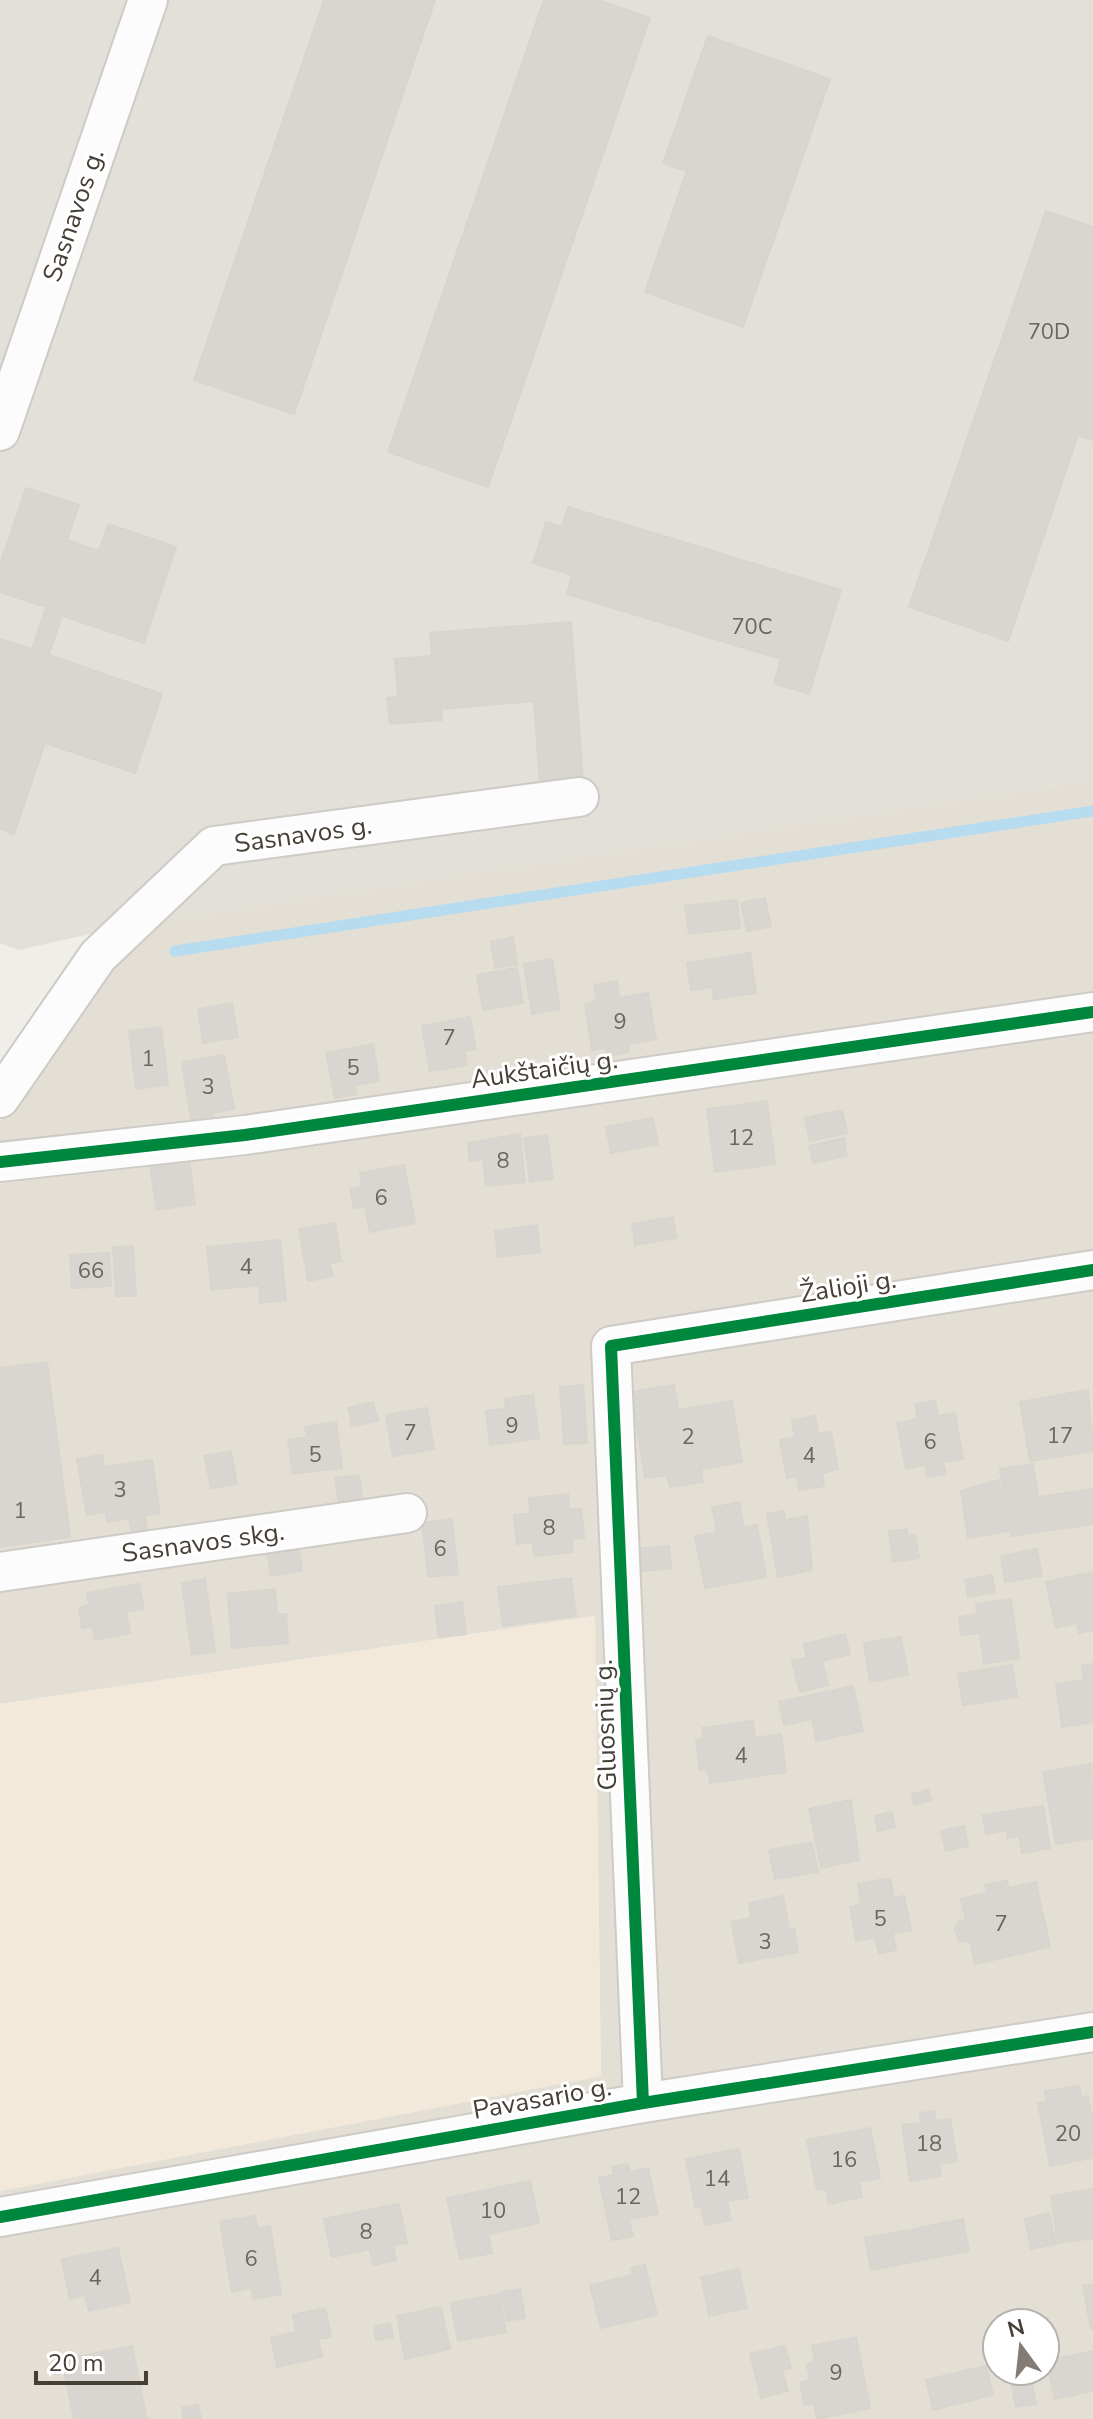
<svg xmlns="http://www.w3.org/2000/svg" width="1093" height="2419" font-family="'Nunito Sans',sans-serif">
<style>
.residential{fill:#e4dfd5;fill-rule:evenodd}
.commercial{fill:#f3e9da}
.industrial{fill:#e3dfd9}
.lines{fill:none;stroke-linecap:round;stroke-linejoin:round}
.stream{stroke:#b7dbef;stroke-width:11}
.building{fill:#d9d6d1;stroke:#d8d5ce;stroke-width:2}
.street-casing{stroke:#cecbc6;stroke-width:42}
.street{stroke:#fdfcfc;stroke-width:38}
.cycleway-casing{stroke:#fff;stroke-width:17}
.cycleway{stroke:#00873e;stroke-width:12}
.labels{text-anchor:middle;stroke-width:6;stroke-linejoin:round;paint-order:stroke}
.number-label{font-size:22px;fill:#6c665d}
.street-label{font-size:26px;fill:#463f35;stroke:#fff}
</style>
<rect width="100%" height="100%" fill="#f0eee8"/>
<path class="residential" d="M1093,780V2419H0V2191L601,2076L594,1616L0,1704V1121L130,925ZM997,2323H1045V2371H997Z"/>
<path class="commercial" d="M595,1616L601,2076L0,2191V1704Z"/>
<path class="industrial" d="M0,0H1093V780L130,925L19,950L0,943Z"/>
<g class="lines">
<path class="stream" d="M175,951L1093,811"/>
</g>
<path class="building" d="M324,0H435L294,414L194,380Z
M544,0H599L650,18L488,487L388,452Z
M708,36L830,79L743,327L645,292L687,171L663,163Z
M1046,211L1093,227V440L1078,435L1008,641L909,607Z
M26,488L79,505L67,540L99,551L108,524L176,547L144,643L62,616L49,655L162,694L135,773L45,743L14,834L0,829V639L32,649L46,607L0,592V565Z
M568,507L841,590L809,694L774,683L781,659L567,594L572,575L533,563L546,522L562,527Z
M571,622L583,780L540,783L534,701L441,709L442,720L390,724L387,698L398,697L395,659L432,656L430,633Z
M765,898L771,926L747,931L741,903Z
M737,900L740,928L689,934L685,906Z
M513,937L517,965L495,968L491,942Z
M750,953L756,993L714,999L712,987L691,990L687,963Z
M552,959L560,1009L532,1014L524,964Z
M517,968L523,1003L483,1010L477,975Z
M617,981L619,998L648,993L656,1039L628,1044L629,1052L607,1056L606,1047L592,1050L585,1004L597,1001L594,985Z
M232,1003L238,1037L203,1043L198,1009Z
M470,1017L476,1049L464,1051L467,1065L430,1071L422,1026Z
M161,1027L168,1085L136,1089L129,1031Z
M373,1044L379,1081L355,1085L357,1094L335,1098L326,1053Z
M224,1055L234,1109L212,1113L213,1121L192,1124L182,1062Z
M767,1101L775,1164L715,1172L707,1109Z
M842,1110L847,1133L810,1141L805,1118Z
M653,1118L658,1144L611,1153L606,1127Z
M520,1134L525,1182L486,1186L483,1159L470,1161L468,1143Z
M547,1135L553,1179L530,1182L524,1138Z
M844,1138L847,1156L813,1163L809,1146Z
M189,1160L195,1204L157,1210L150,1165Z
M404,1165L415,1223L370,1232L365,1206L354,1208L350,1189L362,1186L360,1173Z
M673,1217L676,1238L635,1245L632,1224Z
M335,1223L341,1261L330,1263L333,1276L308,1281L299,1229Z
M537,1225L540,1252L498,1257L495,1231Z
M280,1240L286,1300L260,1303L259,1285L211,1290L207,1247Z
M133,1246L136,1296H116L113,1247Z
M109,1253L111,1286L72,1288L70,1255Z
M47,1362L70,1537L0,1547V1368Z
M583,1385L587,1443L564,1444L560,1387Z
M674,1385L678,1410L732,1401L742,1462L701,1469L703,1482L670,1487L667,1475L645,1478L631,1392Z
M1088,1390L1093,1451L1030,1461L1020,1402Z
M533,1395L539,1438L490,1445L486,1411L506,1409L505,1399Z
M935,1401L938,1416L955,1413L963,1459L943,1462L946,1474L927,1477L925,1465L906,1469L897,1423L918,1419L915,1404Z
M373,1402L378,1421L352,1426L348,1408Z
M427,1408L434,1449L393,1456L386,1415Z
M815,1416L818,1434L831,1432L838,1469L822,1473L824,1486L799,1490L797,1476L787,1478L780,1440L795,1437L792,1420Z
M336,1422L342,1468L293,1474L288,1440L307,1437L305,1427Z
M231,1451L237,1484L211,1488L204,1456Z
M102,1455L104,1467L152,1460L160,1513L145,1516L147,1531L132,1534L129,1518L107,1522L105,1512L87,1515L77,1459Z
M1033,1464L1038,1497L1093,1489V1524L1011,1536L1000,1469Z
M359,1475L363,1505L340,1508L335,1478Z
M999,1480L1008,1531L968,1538L961,1491Z
M568,1494L569,1510L581,1509L584,1538L572,1539L573,1552L534,1556L532,1542L517,1544L514,1515L530,1513L529,1498Z
M739,1502L744,1528L757,1525L766,1577L705,1588L695,1536L717,1532L712,1508Z
M784,1511L785,1520L807,1516L812,1570L778,1577L767,1514Z
M452,1519L458,1574L428,1577L422,1523Z
M907,1529L908,1537L915,1535L919,1558L893,1562L889,1531Z
M297,1536L302,1571L271,1576L265,1541Z
M669,1546L671,1568L636,1572L634,1549Z
M1037,1549L1042,1576L1005,1582L1001,1556Z
M1093,1572V1630L1079,1633L1077,1623L1056,1628L1046,1582Z
M992,1575L995,1592L968,1597L965,1580Z
M571,1578L576,1616L503,1626L498,1587Z
M205,1579L215,1652L192,1655L182,1583Z
M139,1584L144,1609L126,1612L130,1633L95,1640L92,1626L82,1628L79,1608L89,1605L87,1593Z
M275,1589L277,1614H286L288,1643L232,1648L228,1594Z
M1011,1599L1019,1658L984,1664L980,1633L961,1635L959,1617L977,1614L976,1604Z
M462,1602L466,1634L439,1637L435,1606Z
M845,1634L850,1654L822,1661L828,1685L800,1692L792,1661L807,1658L804,1644Z
M901,1637L908,1675L870,1682L864,1643Z
M1093,1664V1722L1062,1727L1056,1684L1084,1680L1082,1666Z
M1012,1665L1017,1697L963,1705L958,1674Z
M853,1686L863,1731L816,1741L812,1719L784,1725L779,1702Z
M753,1721L755,1738L781,1734L786,1772L710,1783L708,1770H700L696,1740L704,1739L702,1728Z
M1091,1764L1093,1838L1056,1844L1043,1772Z
M928,1790L931,1800L914,1805L912,1794Z
M851,1800L859,1860L821,1868L809,1809Z
M1043,1806L1050,1848L1022,1853L1019,1836L1008,1838L1007,1830L986,1834L983,1815Z
M892,1812L895,1827L878,1831L875,1816Z
M964,1826L968,1846L946,1851L941,1831Z
M812,1843L818,1872L775,1879L769,1850Z
M890,1878L894,1898L904,1896L911,1930L893,1933L896,1950L879,1953L875,1937L856,1941L850,1907L861,1904L858,1884Z
M1007,1881L1009,1888L1036,1882L1050,1947L975,1964L970,1941L959,1942L955,1929L959,1921L966,1920L961,1899L987,1893L985,1885Z
M783,1896L789,1930L794,1929L798,1952L739,1963L731,1922L751,1918L749,1903Z
M1079,2086L1081,2098L1088,2096L1093,2121L1091,2158L1050,2166L1038,2103L1047,2102L1045,2091Z
M934,2111L936,2121L950,2119L957,2161L939,2164L941,2176L910,2181L902,2125L921,2123L920,2113Z
M870,2128L880,2178L859,2182L862,2197L829,2204L826,2189L817,2190L807,2140Z
M739,2149L748,2198L727,2201L731,2220L705,2225L701,2206L695,2207L686,2159Z
M628,2164L630,2172L648,2168L658,2214L629,2219L633,2236L612,2240L599,2178L614,2175L612,2167Z
M530,2181L539,2223L488,2234L492,2253L460,2259L447,2198Z
M1093,2189V2238L1058,2243L1051,2196Z
M399,2204L407,2243L393,2245L396,2260L373,2265L370,2249L332,2257L324,2219Z
M1049,2213L1056,2244L1031,2249L1025,2219Z
M255,2216L257,2228L270,2226L281,2294L253,2299L251,2288L232,2292L220,2222Z
M963,2219L969,2251L911,2262L905,2231Z
M905,2231L911,2262L871,2270L865,2238Z
M118,2248L130,2302L89,2311L85,2295L70,2299L62,2259Z
M645,2265L657,2315L601,2328L590,2285L633,2275L631,2268Z
M739,2269L747,2308L709,2316L701,2277Z
M1093,2284V2328L1091,2329L1083,2286Z
M520,2289L525,2318L507,2321L501,2292Z
M499,2294L506,2332L458,2341L451,2303Z
M441,2307L450,2349L405,2359L397,2316Z
M325,2308L331,2337L318,2339L322,2357L277,2367L271,2338L296,2332L293,2315Z
M390,2323L393,2337L376,2340L374,2326Z
M856,2337L870,2408L817,2419L814,2403L804,2405L800,2383L810,2380L807,2364L815,2362L812,2346Z
M132,2346L147,2419H74L62,2360Z
M785,2346L791,2368L782,2370L788,2391L761,2398L750,2354Z
M1093,2351V2391L1055,2399L1046,2361Z
M986,2366L993,2395L933,2410L926,2380Z
M1030,2373L1036,2404L1016,2407L1010,2377Z
M198,2405L201,2419H184L182,2408Z"/>
<g class="lines">
<defs>
<path id="street" d="M0,431L148,0
M0,1098L98,956L214,846L579,797
M0,1162L245,1135L1093,1012
M0,1572L407,1513
M643,2103L611,1346L1093,1270
M0,2217L643,2103L1093,2032"/>
</defs>
<use href="#street" class="street-casing"/>
<use href="#street" class="street"/>
<defs>
<path id="cycleway" d="M0,1162L245,1135L1093,1012
M643,2103L611,1346L1093,1270
M0,2217L643,2103L1093,2032"/>
</defs>
<use href="#cycleway" class="cycleway-casing"/>
<use href="#cycleway" class="cycleway"/>
</g>
<g class="labels">
<g class="number-label">
<text x="1049" y="339">70D</text>
<text x="752" y="634">70C</text>
<text x="620" y="1029">9</text>
<text x="449" y="1045">7</text>
<text x="148" y="1066">1</text>
<text x="353" y="1075">5</text>
<text x="208" y="1094">3</text>
<text x="741" y="1145">12</text>
<text x="503" y="1168">8</text>
<text x="381" y="1205">6</text>
<text x="246" y="1274">4</text>
<text x="91" y="1278">66</text>
<text x="512" y="1433">9</text>
<text x="410" y="1440">7</text>
<text x="1060" y="1443">17</text>
<text x="688" y="1444">2</text>
<text x="930" y="1449">6</text>
<text x="315" y="1462">5</text>
<text x="809" y="1463">4</text>
<text x="120" y="1497">3</text>
<text x="20" y="1518">1</text>
<text x="549" y="1535">8</text>
<text x="440" y="1556">6</text>
<text x="741" y="1763">4</text>
<text x="880" y="1926">5</text>
<text x="1001" y="1931">7</text>
<text x="765" y="1949">3</text>
<text x="1068" y="2141">20</text>
<text x="929" y="2151">18</text>
<text x="844" y="2167">16</text>
<text x="717" y="2186">14</text>
<text x="628" y="2204">12</text>
<text x="493" y="2218">10</text>
<text x="366" y="2239">8</text>
<text x="251" y="2266">6</text>
<text x="95" y="2285">4</text>
<text x="836" y="2380">9</text>
</g>
<g class="street-label">
<text transform="translate(73 215) rotate(-71)" y="9">Sasnavos g.</text>
<text transform="translate(303 834) rotate(-8)" y="9">Sasnavos g.</text>
<text transform="translate(544 1069) rotate(-8)" y="9">Aukštaičių g.</text>
<text transform="translate(848 1286) rotate(-9)" y="9">Žalioji g.</text>
<text transform="translate(203 1542) rotate(-8)" y="9">Sasnavos skg.</text>
<text transform="translate(605 1725) rotate(-92)" y="9">Gluosnių g.</text>
<text transform="translate(542 2098) rotate(-10)" y="9">Pavasario g.</text>
</g>
</g>
<g transform="translate(1021 2347) rotate(345)"><circle r="38" fill="#ffffff" stroke="#b5b2ae" stroke-width="2"/>
<path d="M0-6L14 30L0 20L-14 30Z" fill="#827c74"/>
<text y="-12" font-size="22" font-weight="bold" text-anchor="middle" fill="#463f35">N</text>
</g>
<path d="M36 2371v12h110v-12" fill="none" stroke="#463f35" stroke-width="4"/>
<text x="48" y="2371" font-size="24" fill="#463f35" stroke="#ffffff" stroke-width="6" paint-order="stroke">20 m</text>
</svg>
